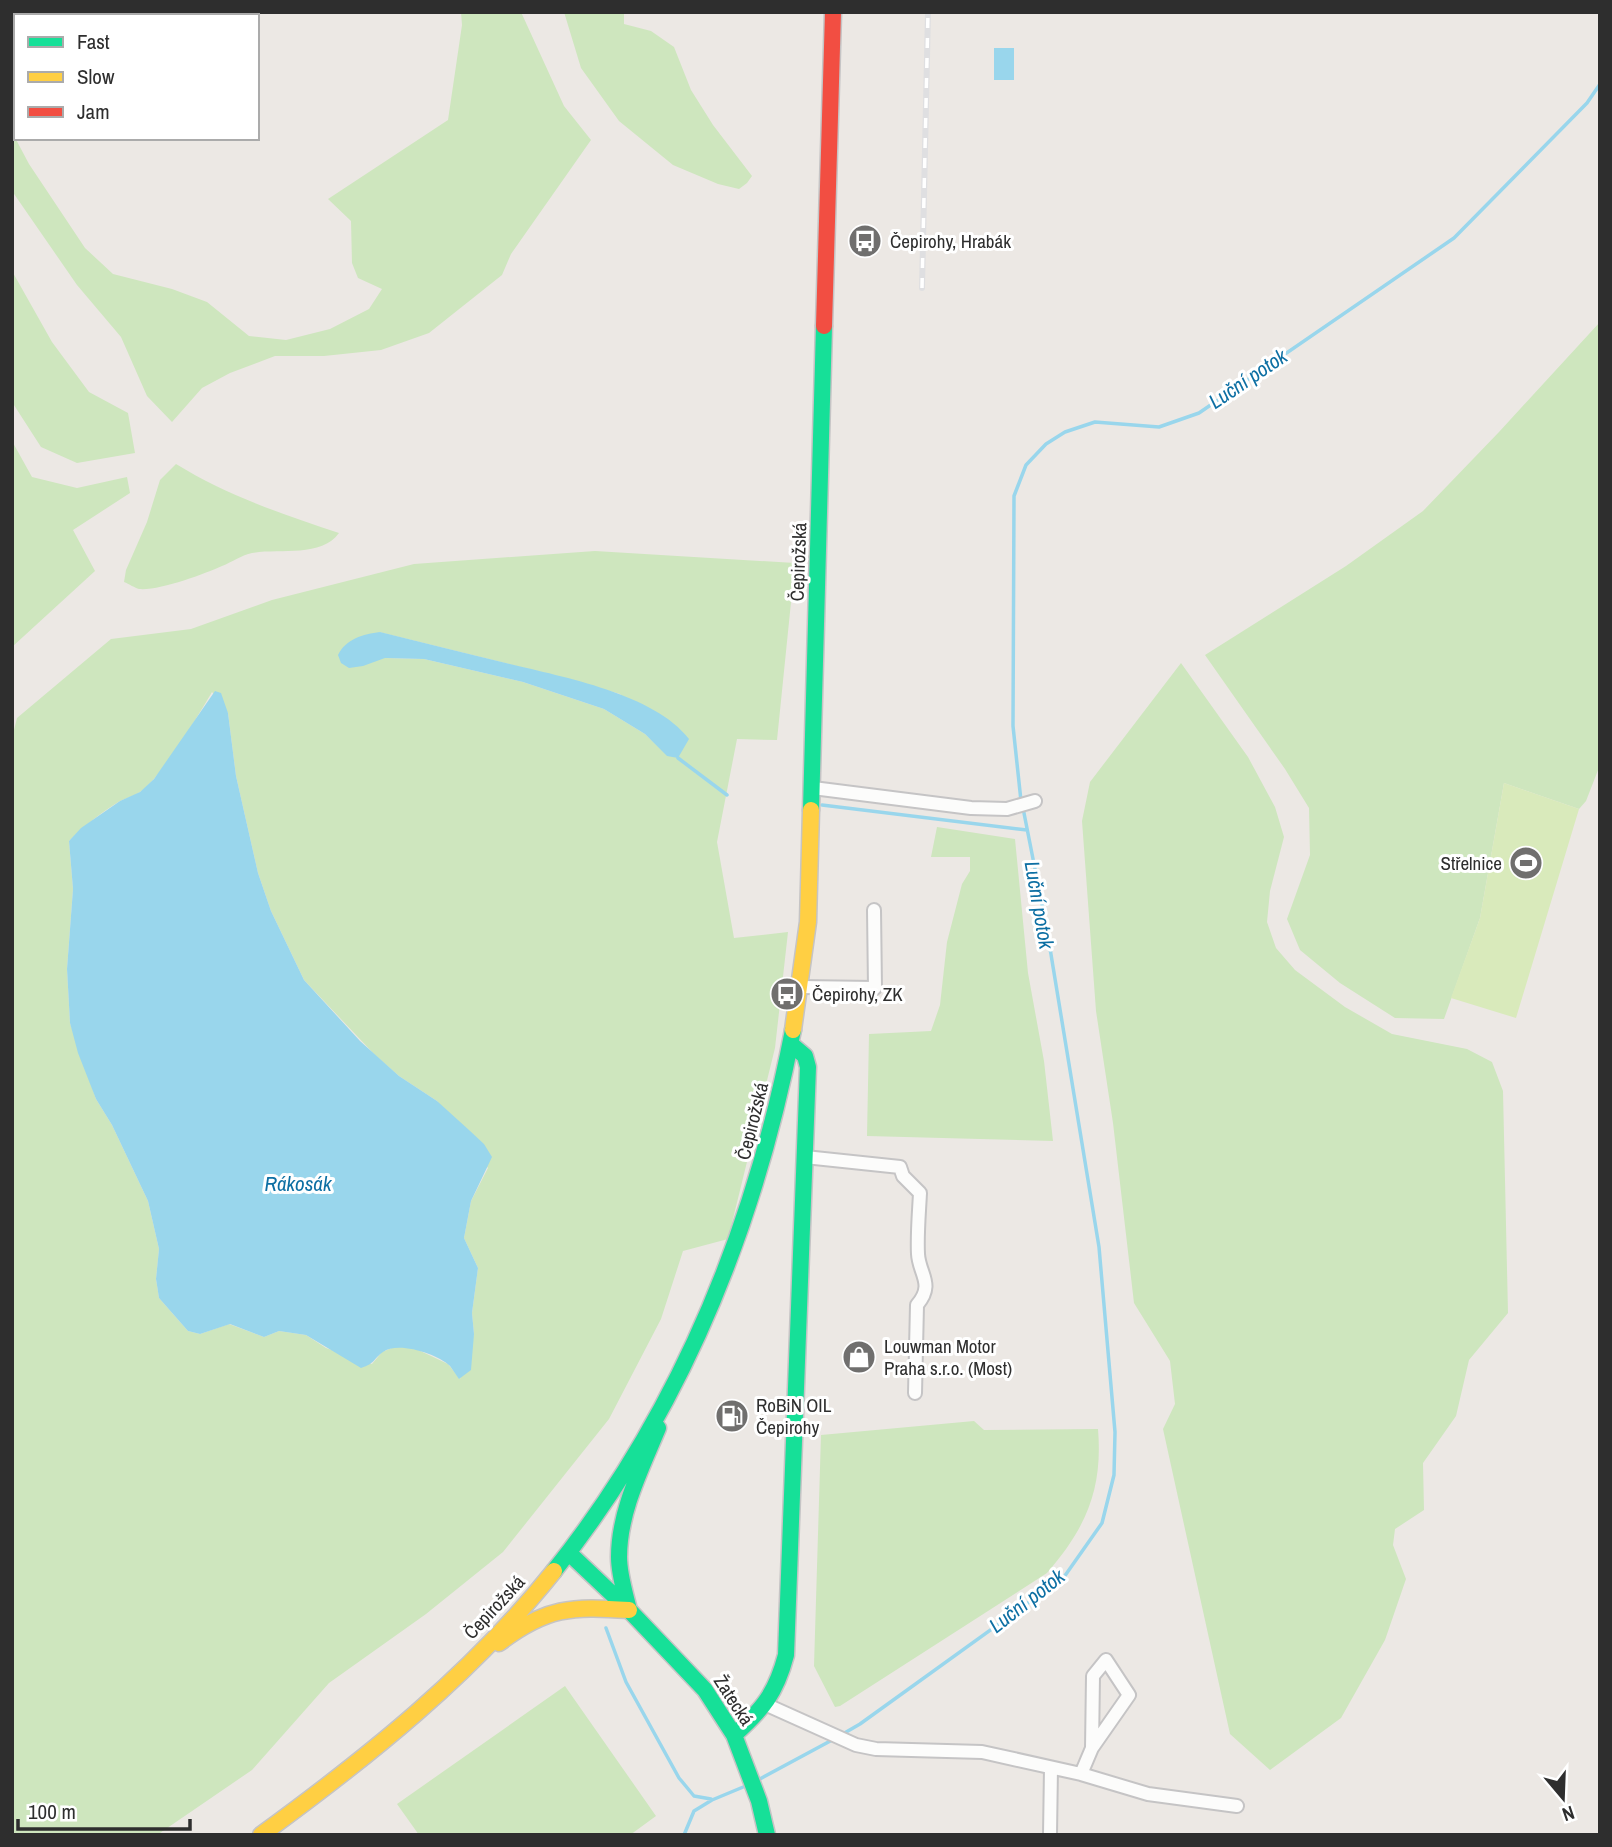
<svg xmlns="http://www.w3.org/2000/svg" width="1612" height="1847" font-family="'Archivo Narrow',sans-serif">
<style>
.green{fill:#cee6be;fill-rule:evenodd}
.pitch{fill:#d9eabb}
.water{fill:#99d6ec}
.lines{fill:none;stroke-linecap:round;stroke-linejoin:round}
.stream{stroke:#99d6ec;stroke-width:3.5}
.street-casing{stroke:#c5c4c5;stroke-width:16}
.fast-casing{stroke:#c5c4c5;stroke-width:19}
.slow-casing{stroke:#c5c4c5;stroke-width:19}
.jam-casing{stroke:#c5c4c5;stroke-width:19}
.street{stroke:#fcfcfb;stroke-width:12}
.fast{stroke:#16e098;stroke-width:16}
.slow{stroke:#ffcf43;stroke-width:16}
.jam{stroke:#f24e42;stroke-width:16}
.rail-casing{stroke:#dfdfe1;stroke-width:6}
.rail{stroke:#fff;stroke-width:3.5;stroke-dasharray:10;stroke-linecap:butt}
.labels{text-anchor:middle;stroke-width:6;stroke-linejoin:round;paint-order:stroke}
.poi-label{font-size:19px;fill:#2e2e2e;stroke:#fff;text-anchor:start}
.street-label{font-size:19px;fill:#2e2e2e;stroke:#fff}
.water-label{font-size:21px;font-style:italic;fill:#0d6fa3;stroke:#fff}
</style>
<rect width="100%" height="100%" fill="#ece8e4"/>
<path class="green" d="M461,12H521L564,106L591,140L511,254L502,275L429,333L381,350L324,356H275L230,373L202,388L172,422L147,396L121,337L77,285L12,191V132L29,164L85,248L113,274L172,289L207,302L249,336L286,340L330,329L369,309L382,289L358,278L352,263L351,221L328,199L448,120L462,25Z
M564,12H624V24L651,31L674,47L691,90L713,125L752,176L747,183L739,189L718,184L673,165L619,121L581,68Z
M12,271L52,342L89,392L128,413L135,453L77,463L41,447L12,402Z
M1600,322V765L1586,801L1579,809L1504,783L1480,918L1444,1019L1395,1018L1340,983L1300,950L1287,919L1310,855L1309,808L1285,769L1205,655L1346,566L1423,511L1499,432Z
M12,441L32,477L77,488L127,477L130,493L73,530L95,571L12,647Z
M176,464C228,496 282,514 339,533C321,558 279,548 252,553C242,555 232,562 222,566C204,574 159,591 139,589C135,588 129,584 124,582L126,570L147,522L160,480Z
M595,551L795,563L777,740L737,739L717,842L734,938L788,932L775,1048L728,1239L683,1251L661,1319L609,1419L503,1552L426,1614L329,1683L252,1770L157,1835H12V738L17,718L111,639L191,629L272,600L414,564ZM379,632L553,675L620,694L668,756L645,734L604,709L523,682L424,659L385,658ZM212,692L228,713L236,776L258,873L271,911L304,980L375,1055L399,1076L437,1101L488,1168L471,1201L464,1238L478,1268L472,1313L474,1334L460,1379L448,1364L412,1347H394L382,1352L372,1364L326,1348L306,1335L279,1331L264,1337L229,1324L200,1334L188,1331L159,1298L156,1279L159,1249L148,1201L112,1125L96,1099L70,1023L67,969L73,889L69,841C84,826 102,812 120,801C126,798 134,796 140,792C161,778 198,716 212,692Z
M1181,663L1248,757L1275,807L1284,837L1270,891L1267,922L1276,948L1295,970L1345,1007L1392,1034L1467,1049L1492,1062L1503,1091L1508,1313L1469,1360L1456,1416L1423,1463L1424,1510L1395,1529L1393,1545L1406,1579L1385,1640L1341,1718L1270,1770L1230,1734L1163,1429L1175,1404L1170,1361L1134,1303L1113,1123L1096,1011L1082,821L1090,782Z
M937,827L1015,839L1028,973L1044,1061L1053,1141L867,1136L869,1034L931,1031L940,1005L947,942L962,884L970,871V857H931Z
M974,1421L984,1430L1098,1429C1103,1489 1086,1528 1047,1573L840,1706L835,1707L814,1666L821,1435Z
M565,1686L656,1816L630,1835H419L397,1804Z"/>
<path class="pitch" d="M1504,783L1579,809L1516,1018L1451,998L1480,918Z"/>
<path class="water" d="M994,48H1014V80H994Z
M380,632C423,643 466,653 510,664C563,677 655,694 689,739L678,758L667,756L645,734L604,709L523,682L424,659L385,658L363,666L349,668L341,663L338,655C346,639 363,634 380,632Z
M215,691L221,693L228,713L236,776L258,873L271,911L304,980L360,1041L399,1076L437,1101L469,1130L484,1144L492,1157L471,1201L464,1238L478,1268L472,1313L474,1334L471,1370L459,1379C456,1375 453,1370 450,1366C437,1354 398,1341 383,1352C373,1359 376,1363 361,1368L306,1335L279,1331L264,1337L230,1324L200,1334L188,1331L159,1298L156,1279L159,1249L148,1201L112,1125L96,1099L78,1053L70,1023L67,969L73,889L69,841L81,828L120,801L140,792L154,779Z"/>
<g class="lines">
<path class="stream" d="M678,758L727,795
M1021,801L1013,726L1014,496L1026,465L1046,444L1065,432L1095,422L1159,427L1199,413L1454,238L1587,103L1600,84
M822,805L1027,830
M606,1628L626,1682L679,1778L694,1796L711,1799
M841,1735L860,1724L1064,1577L1102,1523L1114,1475L1115,1432L1099,1247L1047,930L1023,808
M758,1780L834,1739
M684,1835L694,1811L712,1800L748,1785"/>
<defs>
<path id="street" d="M813,788L971,808L1007,809L1035,801
M801,987L875,988L874,910
M805,1157L900,1167L903,1176L920,1193C919,1213 917,1234 918,1254C919,1274 935,1284 917,1305L915,1393
M767,1705L856,1745L876,1749L982,1752L1081,1774L1148,1794L1237,1806
M1081,1774L1092,1748L1093,1676L1106,1660L1129,1695L1092,1748
M1050,1835L1051,1768"/>
<path id="fast" d="M811,810L824,326
M569,1553L629,1610L705,1690L734,1735L759,1801L767,1835
M554,1571C680,1413 755,1227 793,1030
M629,1610C625,1593 619,1575 619,1557C619,1512 641,1469 658,1428
M734,1735C763,1709 776,1693 786,1655L808,1067L805,1056L792,1045"/>
<path id="slow" d="M793,1030L808,922L811,810
M499,1643C546,1607 572,1606 629,1610
M261,1835C368,1757 471,1675 554,1571"/>
<path id="jam" d="M824,326L833,12"/>
</defs>
<use href="#street" class="street-casing"/>
<use href="#fast" class="fast-casing"/>
<use href="#slow" class="slow-casing"/>
<use href="#jam" class="jam-casing"/>
<use href="#street" class="street"/>
<use href="#fast" class="fast"/>
<use href="#slow" class="slow"/>
<use href="#jam" class="jam"/>
<defs>
<path id="rail" d="M922,288L928,12"/>
</defs>
<use href="#rail" class="rail-casing"/>
<use href="#rail" class="rail"/>
</g>
<defs>
<symbol id="bus-disc" viewBox="-11 -11 22 22"><circle r="9.5" fill="#706f6e" stroke="#fff"/><path d="M-5-6H5V4H4V6H2V4H-2V6H-4V4H-5ZM-3.5-4V0h7V-4ZM-3.5 1.2v1.5H-2V1.2ZM2 1.2v1.5H3.5V1.2Z" fill="#fff"/></symbol>
<symbol id="stadium-disc" viewBox="-11 -11 22 22"><circle r="9.5" fill="#706f6e" stroke="#fff"/><path d="M0-5a6.5 5 0 1 0 0 10a6.5 5 0 1 0 0-10ZM-3.5-1.8h7v3.6h-7Z" fill="#fff"/></symbol>
<symbol id="shop-disc" viewBox="-11 -11 22 22"><circle r="9.5" fill="#706f6e" stroke="#fff"/><path d="M-5-2.5h2.3a2.7 3.5 0 0 1 5.4 0H5L5.5 6h-11ZM-1.5-2.5h3a1.5 2.3 0 0 0-3 0Z" fill="#fff"/></symbol>
<symbol id="fuel-disc" viewBox="-11 -11 22 22"><circle r="9.5" fill="#706f6e" stroke="#fff"/><path d="M-5.5-6h7V0h2V4h1.3V-2.5L3-4.5l.8-.8L6-3V5H2.5V1h-1V6h-7ZM-4.2-4.7v3.2H.2V-4.7Z" fill="#fff"/></symbol>
</defs>
<g fill-rule="evenodd">
<use href="#bus-disc" x="846" y="222" width="38" height="38"/>
<use href="#stadium-disc" x="1507" y="844" width="38" height="38"/>
<use href="#bus-disc" x="768" y="975" width="38" height="38"/>
<use href="#shop-disc" x="840" y="1338" width="38" height="38"/>
<use href="#fuel-disc" x="713" y="1397" width="38" height="38"/>
</g>
<g class="labels">
<g class="poi-label">
<text x="890" y="248">Čepirohy, Hrabák</text>
<text x="1502" y="870" text-anchor="end">Střelnice</text>
<text x="812" y="1001">Čepirohy, ZK</text>
<text x="884" y="1353">Louwman Motor<tspan x="884" dy="22">Praha s.r.o. (Most)</tspan></text>
<text x="756" y="1412">RoBiN OIL<tspan x="756" dy="22">Čepirohy</tspan></text>
</g>
<g class="street-label">
<text transform="translate(798 562) rotate(-88)" y="7">Čepirožská</text>
<text transform="translate(752 1121) rotate(-76)" y="7">Čepirožská</text>
<text transform="translate(494 1607) rotate(-47)" y="7">Čepirožská</text>
<text transform="translate(734 1700) rotate(57)" y="7">Žatecká</text>
</g>
<g class="water-label">
<text transform="translate(1248 379) rotate(-34)" y="7">Luční potok</text>
<text transform="translate(1039 905) rotate(80)" y="7">Luční potok</text>
<text x="298" y="1191">Rákosák</text>
<text transform="translate(1027 1601) rotate(-38)" y="7">Luční potok</text>
</g>
</g>
<rect width="1612" height="1847" fill="none" stroke="#2e2e2e" stroke-width="28"/>
<rect x="14" y="14" width="245" height="126" fill="#ffffff" stroke="#ababab" stroke-width="2"/>
<rect x="28" y="37" width="35" height="10" fill="#16e098" stroke="#ababab" stroke-width="2"/>
<text x="77" y="49" font-size="21" fill="#2e2e2e">Fast</text>
<rect x="28" y="72" width="35" height="10" fill="#ffcf43" stroke="#ababab" stroke-width="2"/>
<text x="77" y="84" font-size="21" fill="#2e2e2e">Slow</text>
<rect x="28" y="107" width="35" height="10" fill="#f24e42" stroke="#ababab" stroke-width="2"/>
<text x="77" y="119" font-size="21" fill="#2e2e2e">Jam</text>
<g transform="translate(1563 1798) rotate(161)" stroke="#ffffff" stroke-width="5" paint-order="stroke">
<path d="M0-5L12 26L0 18L-12 26Z" fill="#2e2e2e"/>
<text y="-10" font-size="19" font-weight="bold" text-anchor="middle" fill="#2e2e2e">N</text>
</g>
<path d="M18 1819v10h172v-10" fill="none" stroke="#2e2e2e" stroke-width="3.5"/>
<text x="28" y="1819" font-size="21" fill="#2e2e2e" stroke="#ffffff" stroke-width="5" paint-order="stroke">100 m</text>
</svg>
